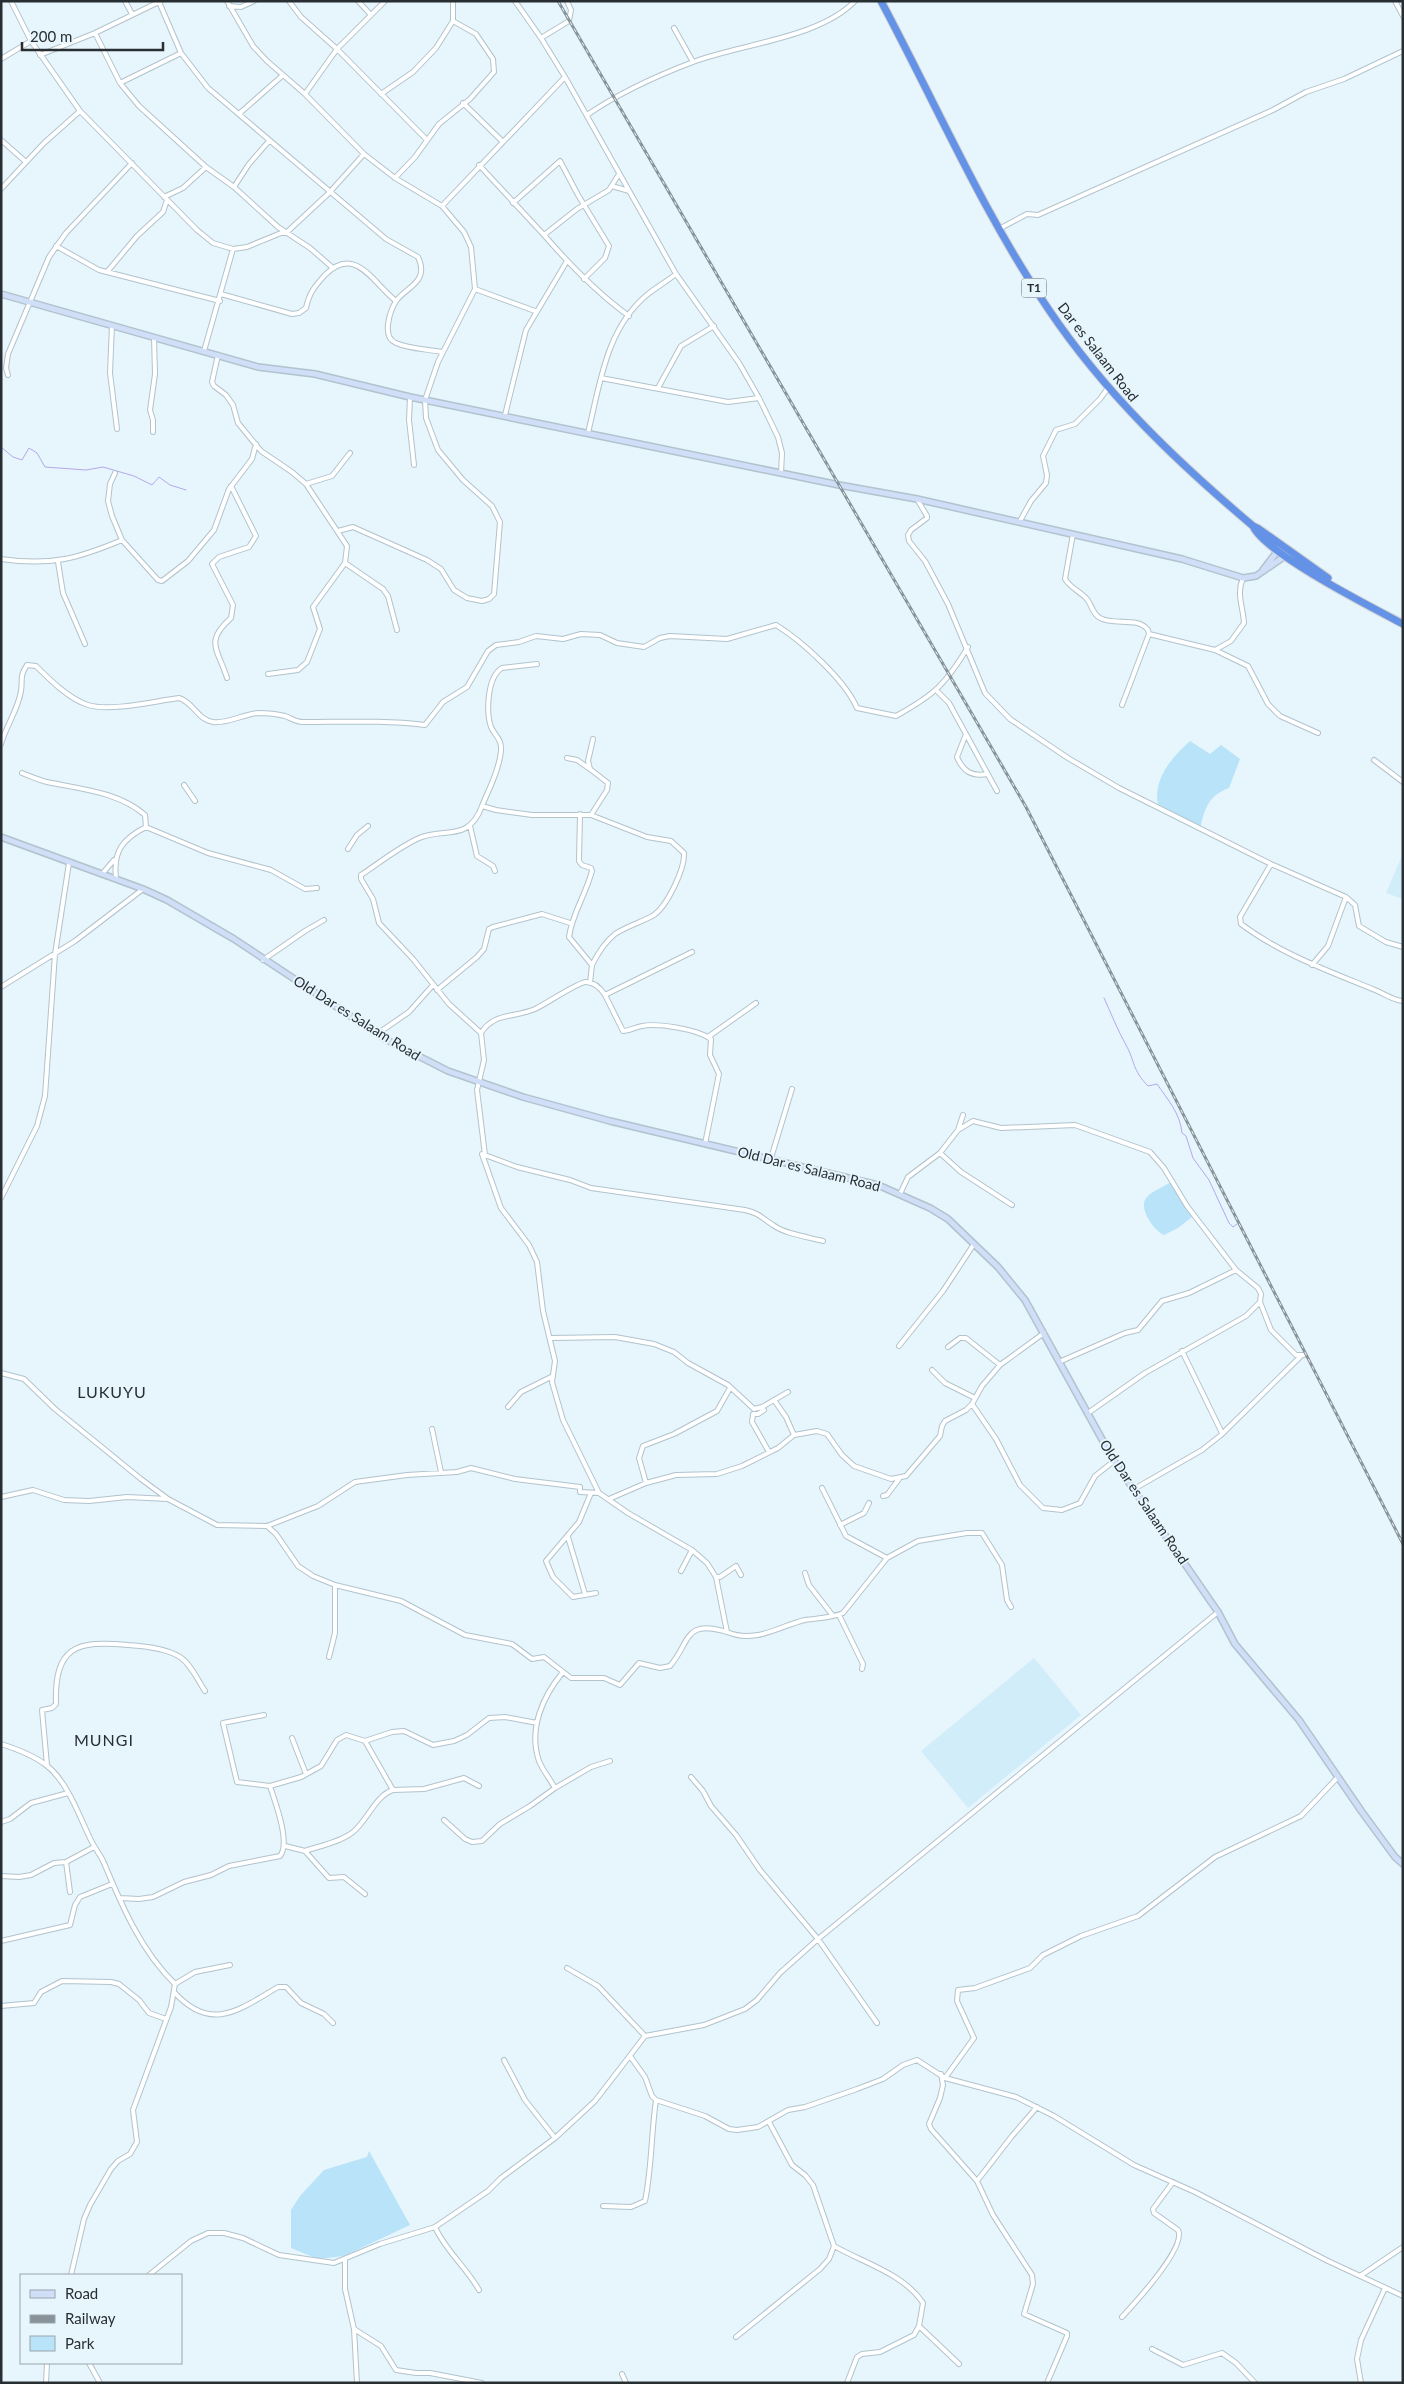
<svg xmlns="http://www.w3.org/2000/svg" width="1404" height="2384" font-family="Lato,sans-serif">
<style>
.built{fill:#d2edfa}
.green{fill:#b8e3f8}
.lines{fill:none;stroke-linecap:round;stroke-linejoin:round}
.stream{stroke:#b5a8eb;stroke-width:1}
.street-casing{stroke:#b1c3cc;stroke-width:6}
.secondary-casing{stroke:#b1c3cc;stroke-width:8}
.highway-casing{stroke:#d0d1d2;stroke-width:9}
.street{stroke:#fff;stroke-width:4}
.secondary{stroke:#d0def8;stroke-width:5}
.highway{stroke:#6492e6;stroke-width:7}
.rail-casing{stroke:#889399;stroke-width:3}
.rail{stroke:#e7f5fd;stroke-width:1;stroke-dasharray:4;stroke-linecap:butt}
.labels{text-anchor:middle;stroke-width:4;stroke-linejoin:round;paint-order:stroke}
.shield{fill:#e7f5fd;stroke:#616a70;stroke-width:1}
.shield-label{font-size:12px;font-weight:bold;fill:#282f33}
.street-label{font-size:14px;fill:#282f33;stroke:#e7f5fd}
.quarter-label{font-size:16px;letter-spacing:1px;fill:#282f33;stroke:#e7f5fd}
</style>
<rect width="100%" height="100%" fill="#e7f5fd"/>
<path class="built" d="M1403,853V899L1386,893Z
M1034,1658L1081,1715L968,1808L921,1751Z"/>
<path class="green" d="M1190,741L1210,754L1221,745L1240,759L1229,788C1208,796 1205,808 1200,829L1176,819L1175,813L1158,804C1153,779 1172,757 1190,741Z
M1171,1182L1193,1216L1178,1228L1164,1235C1154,1231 1137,1207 1147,1197C1152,1191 1164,1187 1171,1182Z
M369,2151L410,2225L344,2256L318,2259L291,2248V2210L300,2196L324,2170L367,2157Z"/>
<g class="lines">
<path class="stream" d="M1,447L13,457L22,460L29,448L37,453L45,467L86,470L103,467L134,476L152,485L159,477L170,485L186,490
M1104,998C1111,1013 1117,1029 1126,1045C1135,1061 1132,1070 1148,1086L1157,1084C1168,1100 1180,1113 1182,1133L1186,1136L1193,1158L1209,1180L1229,1223L1233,1227L1237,1224"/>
<defs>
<path id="street" d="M11,1L31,41L80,111L197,230L213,243L233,249L247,247L281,233H286L329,193L364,154
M125,1L132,14
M227,1L253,46L267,61L305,94L364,154L395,178L442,206L464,232L471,247L475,289L438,362L425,400L426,418L438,450L463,480L492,506L500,522L494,594L489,599L482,601L467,598L454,590L441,569L427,560L353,527L338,531
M289,1L301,17L337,49L426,139
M358,1L371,15
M515,1L541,38L565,77L676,274L739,363L759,398L778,437L782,453L781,473
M1395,1L1403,16
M159,2L181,53L208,88L386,239L418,257C430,282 406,287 396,301C390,311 381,337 396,343C409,349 427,349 442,352
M229,6L241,7L254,1
M674,28L693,62
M95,33L120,83L139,106L206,167L234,187L278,227L310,248L333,268
M541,38L569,21L571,10L567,1
M40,55L95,33L161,1
M1,59L31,41
M120,83L181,53
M305,94L337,49L385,1
M381,94L413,72L436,48L453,21V1
M463,103L502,141
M240,113L283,75
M587,115C619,93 656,76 693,62C740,44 820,38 855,1
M1,140L26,162
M479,165L544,235L577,209L609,190L619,174
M395,178L415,157L439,124L470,99L494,72L493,59L476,34L453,21
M612,186L629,191
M234,187L249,164L269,141
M1,189L44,143L80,111
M164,197L183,188L206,167
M513,203L560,161L578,195L609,246L605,258L584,279
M442,206L565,77
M999,229L1027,214L1038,215L1273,110L1306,92L1344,79L1403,51
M544,235C570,265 597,293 629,316
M56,246L99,270L220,301
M107,272L137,236L163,212L167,200
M475,289L535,311
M221,294L292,314L299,313L306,308C309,293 315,286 325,275C355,244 373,283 396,301
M112,325L110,373L117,429
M204,351L233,249
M218,355L212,382L214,386L226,395L233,405L238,423L261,451L292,472L306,484L347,546L345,563L313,607L320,629L307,662L298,670L268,674
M8,375L6,368L8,354L49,257L66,233L132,163
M601,378L728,402L759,398
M658,388L681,346L714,326
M410,397L409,420L414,465
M505,415L526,330L567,261
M153,432V420L150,410L155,374L154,337
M588,433C600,384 606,328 648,294C657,287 667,281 676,274
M115,473L110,484L108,501L112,516L122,540L158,580L162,581L188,561L214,530L229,489L252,459L256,444
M306,484L332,476L350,453
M917,499L927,516V518L911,530L908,535L909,541L925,561L948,604L985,693L1010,719L1068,758L1119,788L1271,864L1346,897L1355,905L1359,926L1386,942L1403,947
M1020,521L1031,501L1046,483L1047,475L1043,456L1056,430L1075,424L1100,399L1108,388
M1073,534L1065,579C1070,587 1077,590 1085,597C1092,603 1091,613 1100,618C1114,626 1138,616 1148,630L1149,634L1122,705
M1,559C50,566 77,559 122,540
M58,562L63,593L85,644
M345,563L383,589L388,596L397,630
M1149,634L1215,650L1231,641L1244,623C1243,606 1236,594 1243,578
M1215,650L1248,666L1268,704L1280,716L1318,733
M227,678C218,649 204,642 231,618L233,605L212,564L219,557L249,547L256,536L231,486
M936,690L949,703L997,791
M966,734L957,757C963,771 971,777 988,774
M1,744C6,726 18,710 21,691C23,679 19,677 27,665L36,666C49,679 69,699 88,705C111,712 155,701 179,698C193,702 198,720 213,722C227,724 244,714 258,713C266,713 277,714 285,716C291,718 296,722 303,722C344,722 384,720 425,725L443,702L467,687L488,651L496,645L519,642L536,636L563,639L581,634L600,635L617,643L644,647L660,638L670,636L727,639L776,625C802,641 845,680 857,708L896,716C934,695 945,685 968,647
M567,758L577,760L590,769
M1374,760L1403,782
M22,773C30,776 38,780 47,782C80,789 119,792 145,815L146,827
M184,785L195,801
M482,806C489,789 499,770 501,751C502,739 495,736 491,727C486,712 487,677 502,668L537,664
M580,814L579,861L582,865L591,868L592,871C586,894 572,914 569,937L592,965L590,983
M591,815L607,790L608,783L590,769L588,761L593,739
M470,826L477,856L493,866L495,871
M146,827L208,853L271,870L305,889L317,888
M348,849L357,835L368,826
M1271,864L1240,917L1241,924C1281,954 1329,971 1375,990C1385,994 1392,1000 1403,1001
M102,874L114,860
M116,878C113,852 122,839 146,827
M263,960L305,931L324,920
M592,965C598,953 605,942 615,934C627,926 642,922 654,915C667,906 685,869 684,853L671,841L647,837L591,815H532L496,810L482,806C468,844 443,826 417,839C398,848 379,863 361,875V879L373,899L379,923L413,959L449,1004L481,1033L484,1060L477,1090L485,1155L482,1154L501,1208L529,1245L537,1262L543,1311L555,1361L552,1382L563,1420L596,1487L599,1493L628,1513L692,1550L707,1563L716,1577L727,1632C756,1644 779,1626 805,1620C818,1618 832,1618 843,1613L887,1558L918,1541L967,1533H982L1002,1565L1007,1600L1011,1607
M1312,965L1328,946L1346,897
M1,987L75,941L143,889
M437,990L477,957L484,949L489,929L493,927L542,914L570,923
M605,995L623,1031C630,1031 635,1027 642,1026C658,1023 697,1029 711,1039L710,1055L719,1074L705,1144
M481,1033C494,1012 515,1018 535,1009C546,1004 578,982 586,982C594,982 601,989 605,995L692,952
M377,1034L409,1012L433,985
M708,1037L756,1003
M958,1130L963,1115
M940,1153L961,1172L1012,1205
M485,1155L517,1167L570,1180L591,1188L745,1210C761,1214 760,1217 773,1225C785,1234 808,1237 823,1241
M771,1158L792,1089
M900,1194L908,1177L940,1153L958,1130L973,1121L1001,1128L1075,1125L1150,1152L1164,1168L1187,1206L1236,1270L1258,1288L1261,1294L1260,1302L1271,1330L1296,1355H1304
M1,1198L37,1126L45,1096L55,954L69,863
M551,1338L615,1337L654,1344L674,1352L688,1363L728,1385L754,1409L762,1407L788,1392
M899,1346L943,1291L974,1244
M948,1347L960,1338H966L1000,1365
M1182,1351L1222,1433
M1059,1362L1125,1333L1138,1330L1162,1301L1189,1293L1236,1270
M932,1370L945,1383L975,1398
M1,1373L24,1379L55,1409L141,1479L168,1499L217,1525L267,1526L318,1506L355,1482L407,1475L457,1472L471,1468L515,1479L580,1487V1492L599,1493
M774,1400L786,1417L794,1435
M972,1404L996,1439L1020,1485L1043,1508L1062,1510L1080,1503L1095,1476L1114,1461
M508,1407L521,1392L553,1376
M764,1410L758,1414H753L752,1422L769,1452
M1088,1413L1145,1373L1246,1316L1260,1302
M432,1429L441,1472
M646,1483L639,1458L643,1446L674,1434L717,1411L730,1388
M822,1488L846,1536L887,1558
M1134,1489L1202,1450L1221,1435L1301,1356
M591,1493L579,1522L546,1561L553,1577L573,1597L596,1593
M883,1496L887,1495L899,1479
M1,1497L33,1490L64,1500L89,1501L127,1497L168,1499
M609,1499L646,1483L676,1475L717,1474L742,1466L778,1448L794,1435L817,1431L827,1434L842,1455L854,1466L891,1479L906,1476L940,1436L942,1426L945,1421L966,1410L972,1404L982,1386L1000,1365L1044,1333
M840,1525L864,1513L869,1503
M267,1526L276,1534L298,1566L313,1576L335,1585L401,1601L465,1635L512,1644L532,1659L544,1657L571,1678H604L620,1685L639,1663L660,1668L670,1666C691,1641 684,1619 727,1632
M568,1537L585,1594
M681,1571L692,1550
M805,1573L809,1585L833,1616
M716,1577H720L736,1566L741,1575
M839,1615L863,1664L862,1669
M329,1657L335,1633V1585
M264,1715L223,1723L237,1782L270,1786L301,1777L321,1766L337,1740L346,1735L365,1741L393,1790L424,1789L464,1778L479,1786
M292,1738L306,1774
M365,1741L392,1732L404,1731L433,1745L454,1741L467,1735L489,1718L505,1717L537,1723
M1,1744C17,1749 33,1755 46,1765C67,1781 78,1813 89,1836C93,1846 100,1854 104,1863C122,1906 141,1951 175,1984L171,2007L133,2110L137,2142L130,2154L118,2161L111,2169L90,2205L84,2219L71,2275
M47,1765L42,1710L52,1708L56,1704C54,1647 76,1640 128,1645C144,1646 166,1648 180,1657C191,1664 198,1681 205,1691
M691,1777L703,1791L711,1806L736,1835L760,1870L818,1939L877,2023
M555,1788L591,1767L610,1761
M444,1820L465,1839L472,1842L482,1841L500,1824L530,1806L555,1788C550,1779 543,1771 539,1761C528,1729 543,1696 563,1672
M1,1822L10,1819L31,1803L68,1793
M285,1846L305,1851L329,1878L344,1877L365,1894
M305,1851C319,1846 341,1842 353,1832C367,1821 376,1795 393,1790
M66,1862L70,1892
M1,1876L19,1877L31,1875L54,1863L66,1862L94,1847
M120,1898L139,1899L153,1897L184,1882L211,1875L229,1866L280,1856C291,1843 275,1802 270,1786
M1,1941L70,1925L75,1905L80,1897L112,1884
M567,1968L598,1986L645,2036
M175,1984L195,1972L230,1965
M174,1992C211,2033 239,2010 278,1987H286L301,2003L324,2014L333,2023
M1,2006L34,2003L41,1992L62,1981L111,1982L119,1984L139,2000L149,2013L166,2019
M630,2056L645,2077L652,2096L656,2100L705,2116L729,2129L737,2130L758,2127L788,2110L805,2107L857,2089L883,2079L903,2065L917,2060L945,2078L1016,2097L1054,2116L1134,2165L1195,2192L1328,2261L1403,2296
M504,2060L525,2100L555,2138
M941,2074L943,2085L940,2098L929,2124L931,2129L977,2181L993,2215L1032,2275L1033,2284L1024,2314L1067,2333V2336L1047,2383
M945,2078L974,2038L957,2001L958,1990L975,1988L1030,1968L1043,1955L1081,1936L1138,1916L1215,1857L1301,1816L1338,1777
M769,2122L792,2165L805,2175L813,2185L834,2246C864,2263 904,2274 923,2303L919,2326L914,2335L880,2352L862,2354L857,2357L847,2383
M977,2181L1012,2136L1037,2107
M603,2206L631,2207L645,2201C652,2167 651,2134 656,2100
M435,2227C445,2250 467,2268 479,2290
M345,2259V2289L354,2329L381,2346L396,2370L416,2373H430L482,2383
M149,2275L191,2241L208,2233H224L243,2238L279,2255L334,2263L380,2244L435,2227L488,2191L501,2178L555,2138L595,2101L645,2036L704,2025L745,2009L757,2000L780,1973L818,1939L1218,1612
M1360,2276L1403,2247
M1122,2317C1134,2304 1187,2247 1178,2230L1154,2213L1153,2209L1173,2182
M919,2326L959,2364
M354,2329L357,2383
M736,2337L820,2269L829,2259L834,2246
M1152,2349L1183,2365L1222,2353L1236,2363L1255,2383
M89,2363L100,2383
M622,2374L626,2383
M46,2383L47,2363
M1361,2383L1357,2359L1361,2340L1385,2288"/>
<path id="secondary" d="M1,294L258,367L315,374L410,397L839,485L917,499L1182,559L1243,578L1256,576L1288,554
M1263,570L1279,549
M1,837L143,889L167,900L234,939L385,1039L448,1071L523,1097L610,1121L878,1185L930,1208L948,1219L998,1267L1025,1300L1114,1461L1218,1612L1235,1644L1299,1720L1362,1812L1395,1857L1403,1864"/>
<path id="highway" d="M881,1C936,104 983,213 1049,310C1105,393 1176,461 1253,526C1264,553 1373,608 1403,624
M1253,526L1259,529L1328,578"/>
</defs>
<use href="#street" class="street-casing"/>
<use href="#secondary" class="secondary-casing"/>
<use href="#highway" class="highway-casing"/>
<use href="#street" class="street"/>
<use href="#secondary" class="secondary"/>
<use href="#highway" class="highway"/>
<defs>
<path id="rail" d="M558,1L1026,807L1403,1544"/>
</defs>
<use href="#rail" class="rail-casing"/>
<use href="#rail" class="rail"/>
</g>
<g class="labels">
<rect class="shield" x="1021.5" y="278.5" width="25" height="19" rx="4"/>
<g class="shield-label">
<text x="1034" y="292">T1</text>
</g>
<g class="street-label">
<text transform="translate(1098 352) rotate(52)" y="5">Dar es Salaam Road</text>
<text transform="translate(357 1018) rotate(32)" y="5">Old Dar es Salaam Road</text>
<text transform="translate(809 1169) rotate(14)" y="5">Old Dar es Salaam Road</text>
<text transform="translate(1144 1502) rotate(56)" y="5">Old Dar es Salaam Road</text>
</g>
<g class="quarter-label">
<text x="112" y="1398">LUKUYU</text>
<text x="104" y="1746">MUNGI</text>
</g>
</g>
<rect width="1404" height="2384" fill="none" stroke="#282f33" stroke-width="5"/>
<rect x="20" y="2274" width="162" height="90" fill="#e7f5fd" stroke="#9ba6ac"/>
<rect x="30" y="2290" width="25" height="8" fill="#d0def8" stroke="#9ba6ac"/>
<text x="65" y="2299" font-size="15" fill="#282f33">Road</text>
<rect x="30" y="2315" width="25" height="8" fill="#889399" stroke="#9ba6ac"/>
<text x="65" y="2324" font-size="15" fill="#282f33">Railway</text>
<rect x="30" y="2336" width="25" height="15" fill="#b8e3f8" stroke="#9ba6ac"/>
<text x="65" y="2349" font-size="15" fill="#282f33">Park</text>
<path d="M22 42v8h141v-8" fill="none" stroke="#282f33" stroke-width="2.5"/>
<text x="30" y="42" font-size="15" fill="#282f33" stroke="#e7f5fd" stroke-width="4" paint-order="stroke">200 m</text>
</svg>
